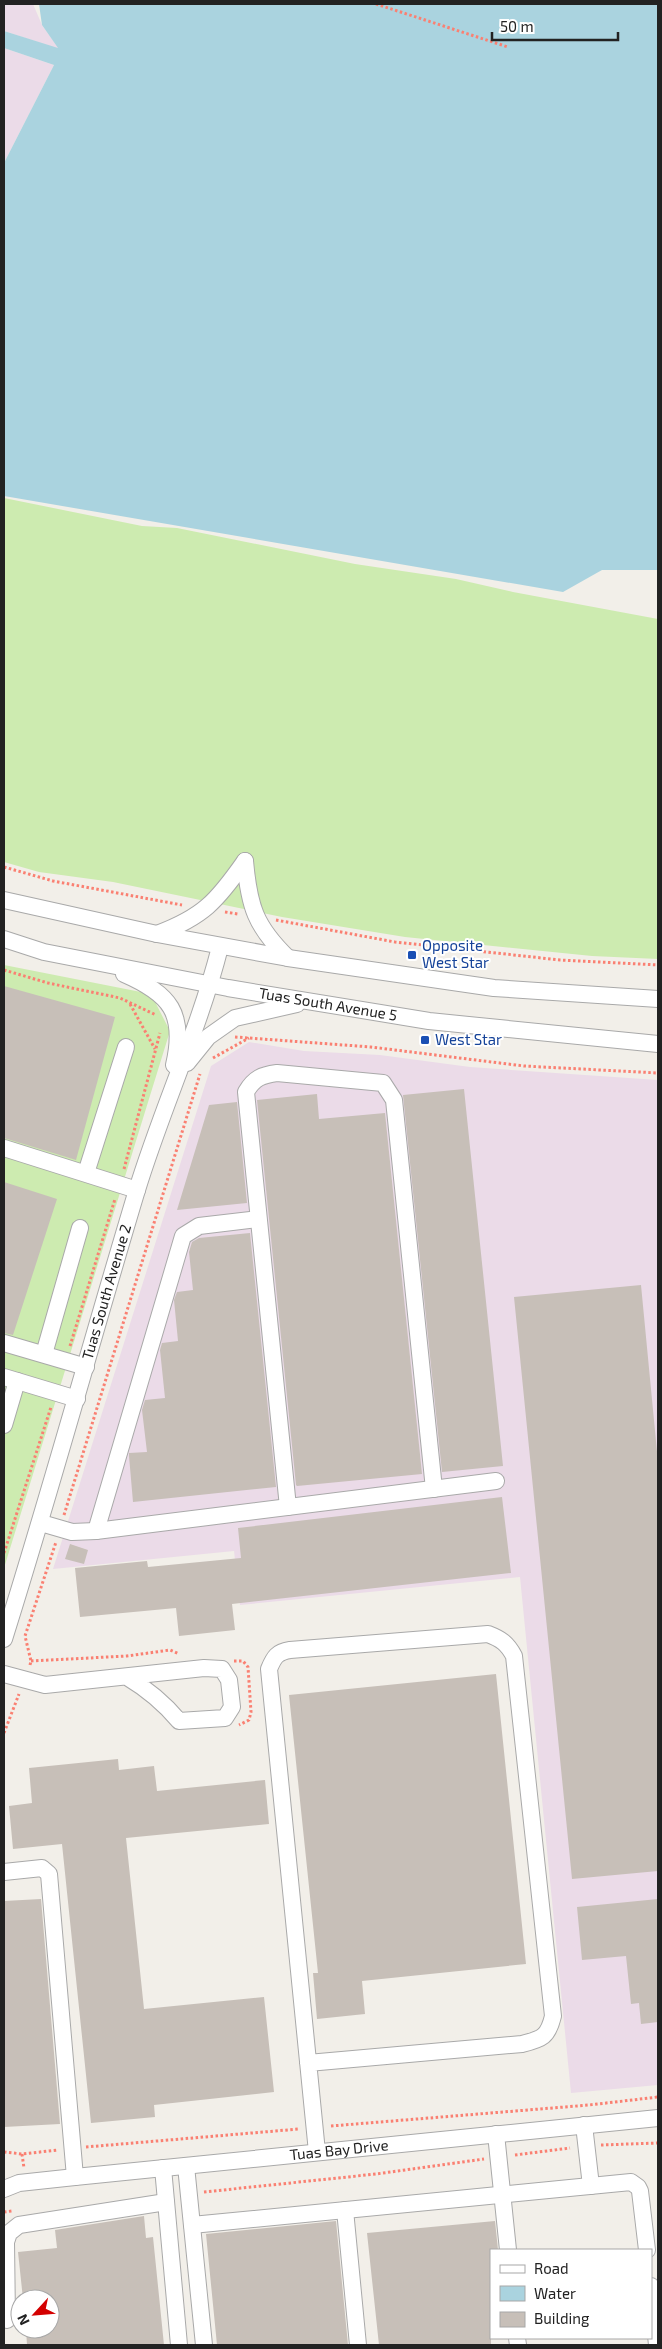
<svg xmlns="http://www.w3.org/2000/svg" width="662" height="2349" font-family="'Exo 2',sans-serif">
<style>
.industrial{fill:#ebdbe8}
.grass{fill:#cdebb0}
.water{fill:#aad3df}
.building{fill:#c7bfb8}
.lines{fill:none;stroke-linecap:round;stroke-linejoin:round}
.minor-casing{stroke:#a9a9a9;stroke-width:18}
.path{stroke:#fa8072;stroke-width:3;stroke-dasharray:2.5 2.5;stroke-linecap:butt}
.minor{stroke:#fff;stroke-width:16}
.transit-dot{fill:#1a4fb4;stroke:#fff;stroke-width:2}
.labels{text-anchor:middle;stroke-width:4;stroke-linejoin:round;paint-order:stroke}
.transit-label{font-size:15px;fill:#164399;stroke:#fff;text-anchor:start}
.street-label{font-size:15px;fill:#222;stroke:#fff}
</style>
<rect width="100%" height="100%" fill="#f2efe9"/>
<path class="industrial" d="M4,4H33L42,25L59,49L4,31Z
M4,48L54,65L4,163Z
M249,1042L304,1051L380,1055L470,1067L658,1080V2085L571,2093L520,1577L240,1605L234,1551L53,1569L211,1066Z"/>
<path class="grass" d="M4,498L142,526L177,528L355,564L456,579L513,592L658,619V959L592,956L405,937L282,917L113,882L39,872L4,862Z
M4,965L151,994L170,1031L4,1568Z"/>
<path class="water" d="M39,4H658V570H602L563,592L4,496V163L54,65L4,48V31L58,48L42,25Z"/>
<path class="building" d="M4,986L115,1017L76,1160L4,1138Z
M464,1089L503,1466L442,1472L403,1095Z
M317,1094L319,1119L385,1113L422,1474L297,1486L296,1485L257,1100Z
M237,1102L247,1203L177,1210L209,1105Z
M4,1182L57,1199L13,1335L4,1333Z
M250,1233L276,1487L133,1502L129,1456V1453L147,1452L142,1410L145,1400L165,1398L160,1350L162,1343L178,1341L174,1300L177,1292L193,1290L189,1252L192,1242L199,1238Z
M641,1285L658,1462V1871L572,1879L514,1297Z
M502,1497L511,1573L232,1604L235,1630L179,1636L176,1608L80,1617L75,1568L147,1561L148,1567L241,1558L238,1528Z
M70,1544L88,1550L84,1564L65,1559Z
M496,1674L526,1964L362,1981L365,2014L317,2019L313,1973H318L289,1695Z
M118,1759L119,1770L154,1766L157,1791L265,1780L269,1824L126,1838L144,2009L264,1997L274,2092L154,2105L155,2117L91,2123L62,1844L13,1849L9,1806L32,1803L29,1768Z
M41,1899L60,2124L4,2127V1901Z
M658,1899V2022L641,2024L639,2003L631,2004L626,1956L582,1960L577,1907Z
M144,2216L146,2238L153,2237L164,2345H27L26,2329H50V2299H23L18,2252L57,2248L55,2230Z
M336,2221L348,2345H217L206,2234Z
M495,2221L498,2250H491V2345H379L367,2233Z"/>
<g class="lines">
<defs>
<g id="minor">
<path d="M245,861C249,906 255,926 288,958"/>
<path d="M4,900L157,934L288,958L494,988L658,999"/>
<path d="M157,934C203,917 217,901 245,861"/>
<path id="s1" d="M4,939L44,952L228,988L429,1021L658,1044"/>
<path d="M124,974C170,994 186,1013 174,1065"/>
<path d="M187,1063L208,1037L235,1018L297,1004"/>
<path d="M4,1148L137,1190"/>
<path d="M86,1173L126,1047"/>
<path d="M4,1343L86,1367"/>
<path d="M44,1354L80,1228"/>
<path d="M4,1377L77,1399"/>
<path d="M4,1425L17,1381"/>
<path d="M288,1507L246,1092C254,1078 262,1075 277,1073L383,1083L394,1100L434,1489"/>
<path d="M41,1523L72,1532L96,1531L496,1481"/>
<path d="M96,1531L183,1236L199,1226L258,1219"/>
<path id="s2" d="M4,1639C51,1490 92,1339 137,1190C162,1108 199,1030 220,947"/>
<path d="M4,1674L45,1685L204,1668L222,1669L229,1680L232,1707L225,1718L179,1721C164,1703 147,1689 127,1677"/>
<path d="M4,1872L42,1868L49,1874L75,2177"/>
<path d="M308,2063L522,2044C542,2039 548,2037 553,2016L514,1656C507,1643 501,1639 488,1634L290,1650C277,1652 274,1657 269,1669L317,2152"/>
<path d="M584,2125L591,2186"/>
<path d="M496,2134L508,2250"/>
<path d="M186,2166L204,2345"/>
<path d="M163,2168L179,2345"/>
<path id="s3" d="M4,2189L19,2183L75,2177L658,2118"/>
<path d="M345,2210L358,2345"/>
<path d="M192,2225L631,2182L638,2187L640,2191L647,2250"/>
<path d="M651,2286L657,2345"/>
<path d="M7,2320L6,2242L9,2233L19,2225L166,2202"/>
<path d="M517,2338L518,2345"/>
</g>
</defs>
<use href="#minor" class="minor-casing"/>
<path class="path" d="M376,4L508,47
M4,867L53,881L182,905
M225,912L238,914
M276,920L395,942L560,960L658,965
M4,970L48,983L120,998L156,1015
M130,1004L155,1049
M235,1037L371,1047L524,1066L658,1073
M213,1058L249,1038
M124,1169L160,1033
M70,1346L115,1199
M64,1515L200,1074
M4,1553L51,1407
M31,1661L127,1656L170,1650L179,1654
M234,1661H243L248,1667L251,1712L249,1720L239,1725
M30,1665L31,1661L25,1636L56,1542
M4,1733L19,1694
M331,2126L589,2105L658,2097
M601,2145L658,2143
M86,2147L299,2129
M4,2152L22,2154L58,2150
M22,2154L24,2168
M515,2155L570,2148
M204,2192L376,2174L484,2159
M4,2212L12,2211"/>
<use href="#minor" class="minor"/>
</g>
<g class="transit-dot">
<rect x="407" y="950" width="10" height="10" rx="2.5"/>
<rect x="420" y="1035" width="10" height="10" rx="2.5"/>
</g>
<g class="labels">
<g class="transit-label">
<text x="422" y="951">Opposite<tspan x="422" dy="17">West Star</tspan></text>
<text x="435" y="1045">West Star</text>
</g>
<g class="street-label">
<text dy="5" stroke="none"><textPath href="#s1" startOffset="331">Tuas South Avenue 5</textPath></text>
<text dy="5" stroke="none"><textPath href="#s2" startOffset="362">Tuas South Avenue 2</textPath></text>
<text dy="5" stroke="none"><textPath href="#s3" startOffset="338">Tuas Bay Drive</textPath></text>
</g>
</g>
<rect width="662" height="2349" fill="none" stroke="#222222" stroke-width="10"/>
<rect x="490" y="2249" width="162" height="90" fill="#ffffff" stroke="#a7a7a7"/>
<rect x="500" y="2265" width="25" height="8" fill="#ffffff" stroke="#a7a7a7"/>
<text x="534" y="2274" font-size="15" fill="#222222">Road</text>
<rect x="500" y="2286" width="25" height="15" fill="#aad3df" stroke="#a7a7a7"/>
<text x="534" y="2299" font-size="15" fill="#222222">Water</text>
<rect x="500" y="2312" width="25" height="15" fill="#c7bfb8" stroke="#a7a7a7"/>
<text x="534" y="2324" font-size="15" fill="#222222">Building</text>
<g transform="translate(35 2314) rotate(244)"><circle r="24" fill="#ffffff" stroke="#a7a7a7"/>
<path d="M0-4L9 19L0 12L-9 19Z" fill="#d40000"/>
<text y="-8" font-size="14" font-weight="bold" text-anchor="middle" fill="#222222">N</text>
</g>
<path d="M492 32v8h126v-8" fill="none" stroke="#222222" stroke-width="2.5"/>
<text x="500" y="32" font-size="15" fill="#222222" stroke="#ffffff" stroke-width="4" paint-order="stroke">50 m</text>
</svg>
